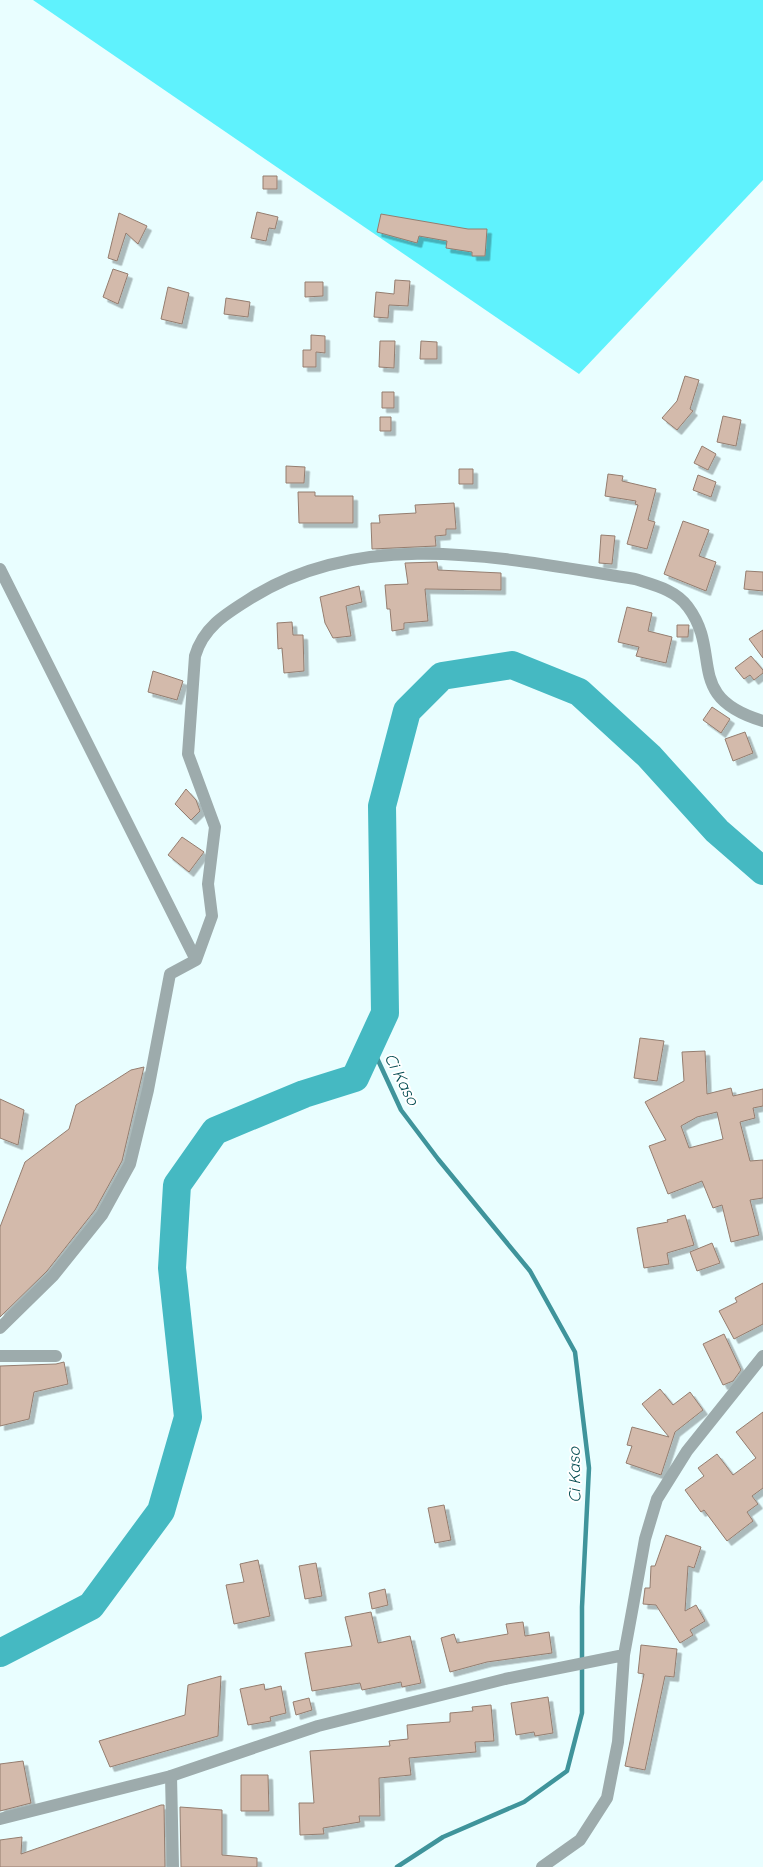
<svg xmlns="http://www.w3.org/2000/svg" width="763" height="1867" font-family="Quicksand,sans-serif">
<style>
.green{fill:#5ff2fd}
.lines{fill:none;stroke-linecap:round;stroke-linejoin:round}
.stream{stroke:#3f949b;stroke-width:4.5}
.river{stroke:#45b9c2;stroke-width:28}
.building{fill:#d3baab;stroke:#947d6f;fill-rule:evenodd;filter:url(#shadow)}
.minor{stroke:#9dabac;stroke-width:12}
.tertiary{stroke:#9dabac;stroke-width:12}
.labels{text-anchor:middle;stroke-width:4;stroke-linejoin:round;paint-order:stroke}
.water-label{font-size:16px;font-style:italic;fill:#034c51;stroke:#fff}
</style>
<defs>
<filter id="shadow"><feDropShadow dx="4.5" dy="4.5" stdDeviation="0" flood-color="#0004"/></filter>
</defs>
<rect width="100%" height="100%" fill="#e9feff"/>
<path class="green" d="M33,0H763V180L579,374Z"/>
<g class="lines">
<path class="stream" d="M371,1045L401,1110L438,1159L530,1271L575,1352L589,1468L582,1607V1713L567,1771L524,1802L443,1837L397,1867"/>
<path class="river" d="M0,1653L91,1606L161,1511L188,1417L172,1268L177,1185L215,1131L304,1094L355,1078L385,1013L382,806L407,711L442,676L512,665L579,692L649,756L717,831L763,871"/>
</g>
<path class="building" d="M263,176H277V189H263Z
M257,212L278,217L275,229L269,228L266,241L251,238Z
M119,213L147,226L138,244L126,233L117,261L108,258Z
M381,214L468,229H487L485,256H472V252L446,248L447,241L419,236L417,243L377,232Z
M113,269L128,274L118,304L103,297Z
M395,280L410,281L408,306L389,305L388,318L374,317L376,292L394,294Z
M305,282H323V296L305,297Z
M168,287L189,293L182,324L161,319Z
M226,298L250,302L248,317L224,314Z
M311,335L325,336V353L316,352V367H303V350H311Z
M380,341H395L394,368L379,367Z
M421,341L437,342V359H420Z
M685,376L699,380L690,409L693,411L677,430L662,418L677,401Z
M382,392H394V408H382Z
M723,416L741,420L736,446L717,442Z
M380,417H391V431H380Z
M702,446L716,454L708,470L694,463Z
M286,466L305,467L304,483H286Z
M459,469H473V484H459Z
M608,474L623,476L622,481L656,489L648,520L655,522L647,549L627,544L638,505L635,504L636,501L605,496Z
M698,475L716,482L711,497L693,490Z
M298,492H315V496H353V523H299Z
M454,503L456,529H446V535L435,536L436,546L372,549L371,523H380L379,515L416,513L415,505Z
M683,521L709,530L699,556L716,562L706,591L664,574Z
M601,535L615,536L612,564L599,563Z
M437,562L438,570L501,573V590L425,589L428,621L404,623V629L392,631L390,609H387L385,585L408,584L405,563Z
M746,571L763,572V591L744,589Z
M359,586L362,602L346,606L351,636L333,638L325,623L320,597Z
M627,607L652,613L648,631L672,637L666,663L636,656L639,647L618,642Z
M292,622L293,635H303L304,671L284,673L282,648L278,649L277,623Z
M677,625H689L688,637H677Z
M763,630V658L749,639Z
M751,656L763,670V673L754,680L750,675L744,679L735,668Z
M153,671L183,681L177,700L148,692Z
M712,707L730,719L721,733L703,720Z
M745,732L753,753L733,761L725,739Z
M186,789L196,800L200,811L191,820L175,804Z
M182,837L204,852L189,872L168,855Z
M640,1038L664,1041L657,1081L634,1078Z
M705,1051L707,1094L731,1088L733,1096L763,1089V1106L753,1108L755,1118L740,1122L750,1161L763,1160V1198L750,1200L759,1235L731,1242L722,1205L713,1208L702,1181L668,1194L649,1146L666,1140L645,1102L684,1081L682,1052ZM717,1112L723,1139L689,1148L681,1126L697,1117Z
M144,1067L122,1161L95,1210L47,1271L0,1317V1227L25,1162L69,1129L76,1105L131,1070Z
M0,1099L24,1110L18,1145L0,1138Z
M685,1215L694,1245L667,1253L669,1264L644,1268L637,1228L668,1222L667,1220Z
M712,1243L720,1263L697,1271L690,1252Z
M763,1283V1324L734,1339L719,1311L737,1302L735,1298Z
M724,1334L741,1370L733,1381L723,1385L703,1344Z
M64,1362L68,1384L34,1392L29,1419L0,1426V1366L56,1364Z
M660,1389L673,1405L690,1392L703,1410L675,1432L661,1475L626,1463L632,1446L627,1445L632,1427L669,1437L642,1404Z
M763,1412V1488L752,1496L758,1504L747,1512L753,1521L727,1541L704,1510L701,1512L685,1490L704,1476L698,1468L717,1454L733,1475L756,1458L736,1432Z
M444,1505L451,1540L435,1543L428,1508Z
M666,1535L701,1547L694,1568L688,1566L685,1611L696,1605L705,1621L690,1630L693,1635L680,1643L656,1605L643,1604L645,1588H650L651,1566H655Z
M258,1560L270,1616L234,1624L226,1585L244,1582L240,1564Z
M316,1563L322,1596L305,1599L299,1566Z
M385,1589L388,1605L372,1609L369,1593Z
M371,1612L378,1643L410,1636L421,1683L402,1687L401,1682L362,1690L360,1683L312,1691L305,1653L352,1646L345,1617Z
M523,1622L525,1636L549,1632L552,1653L487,1662L450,1672L441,1638L454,1634L457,1643L508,1634L506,1624Z
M641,1645L677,1649L674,1677L665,1676L645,1770L625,1766L644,1674L638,1673Z
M221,1676L218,1736L110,1767L99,1741L185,1715L188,1685Z
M264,1684L265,1690L281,1686L286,1713L270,1717L271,1721L248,1725L240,1689Z
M548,1697L553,1733L535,1736L534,1732L516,1735L511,1703Z
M309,1698L312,1710L296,1715L293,1702Z
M491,1705L494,1741L475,1742L476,1752L409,1758L411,1775L379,1778L380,1816H359L360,1822L323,1828L324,1834L300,1835L299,1803H314L310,1751L390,1746L389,1741L408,1739L407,1725L450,1722V1713L473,1711L472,1707Z
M23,1761L31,1803L0,1811V1764Z
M241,1775H268L269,1811H241Z
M161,1805H164L165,1867H0V1840L22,1837L21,1854Z
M180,1807L222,1810V1855L257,1858V1867H181Z"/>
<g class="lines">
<path class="minor" d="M0,569L196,960
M0,1328L53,1276L102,1215L130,1164L148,1090L170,974L196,960L212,916L208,884L215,827L188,754L195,656C203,628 224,615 248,600C364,525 507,559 635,579C654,585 676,590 688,607C723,654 683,697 763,721
M0,1356H56
M171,1776L173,1867"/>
<path class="tertiary" d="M0,1819L171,1776L318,1726L505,1679L624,1655
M542,1867L580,1840L607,1798L618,1742L624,1655L633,1606L645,1539L657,1499L687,1451L763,1356"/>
</g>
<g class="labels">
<g class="water-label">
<text transform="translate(402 1079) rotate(63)" y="6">Ci Kaso</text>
<text transform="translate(574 1475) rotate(-91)" y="6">Ci Kaso</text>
</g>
</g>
</svg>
